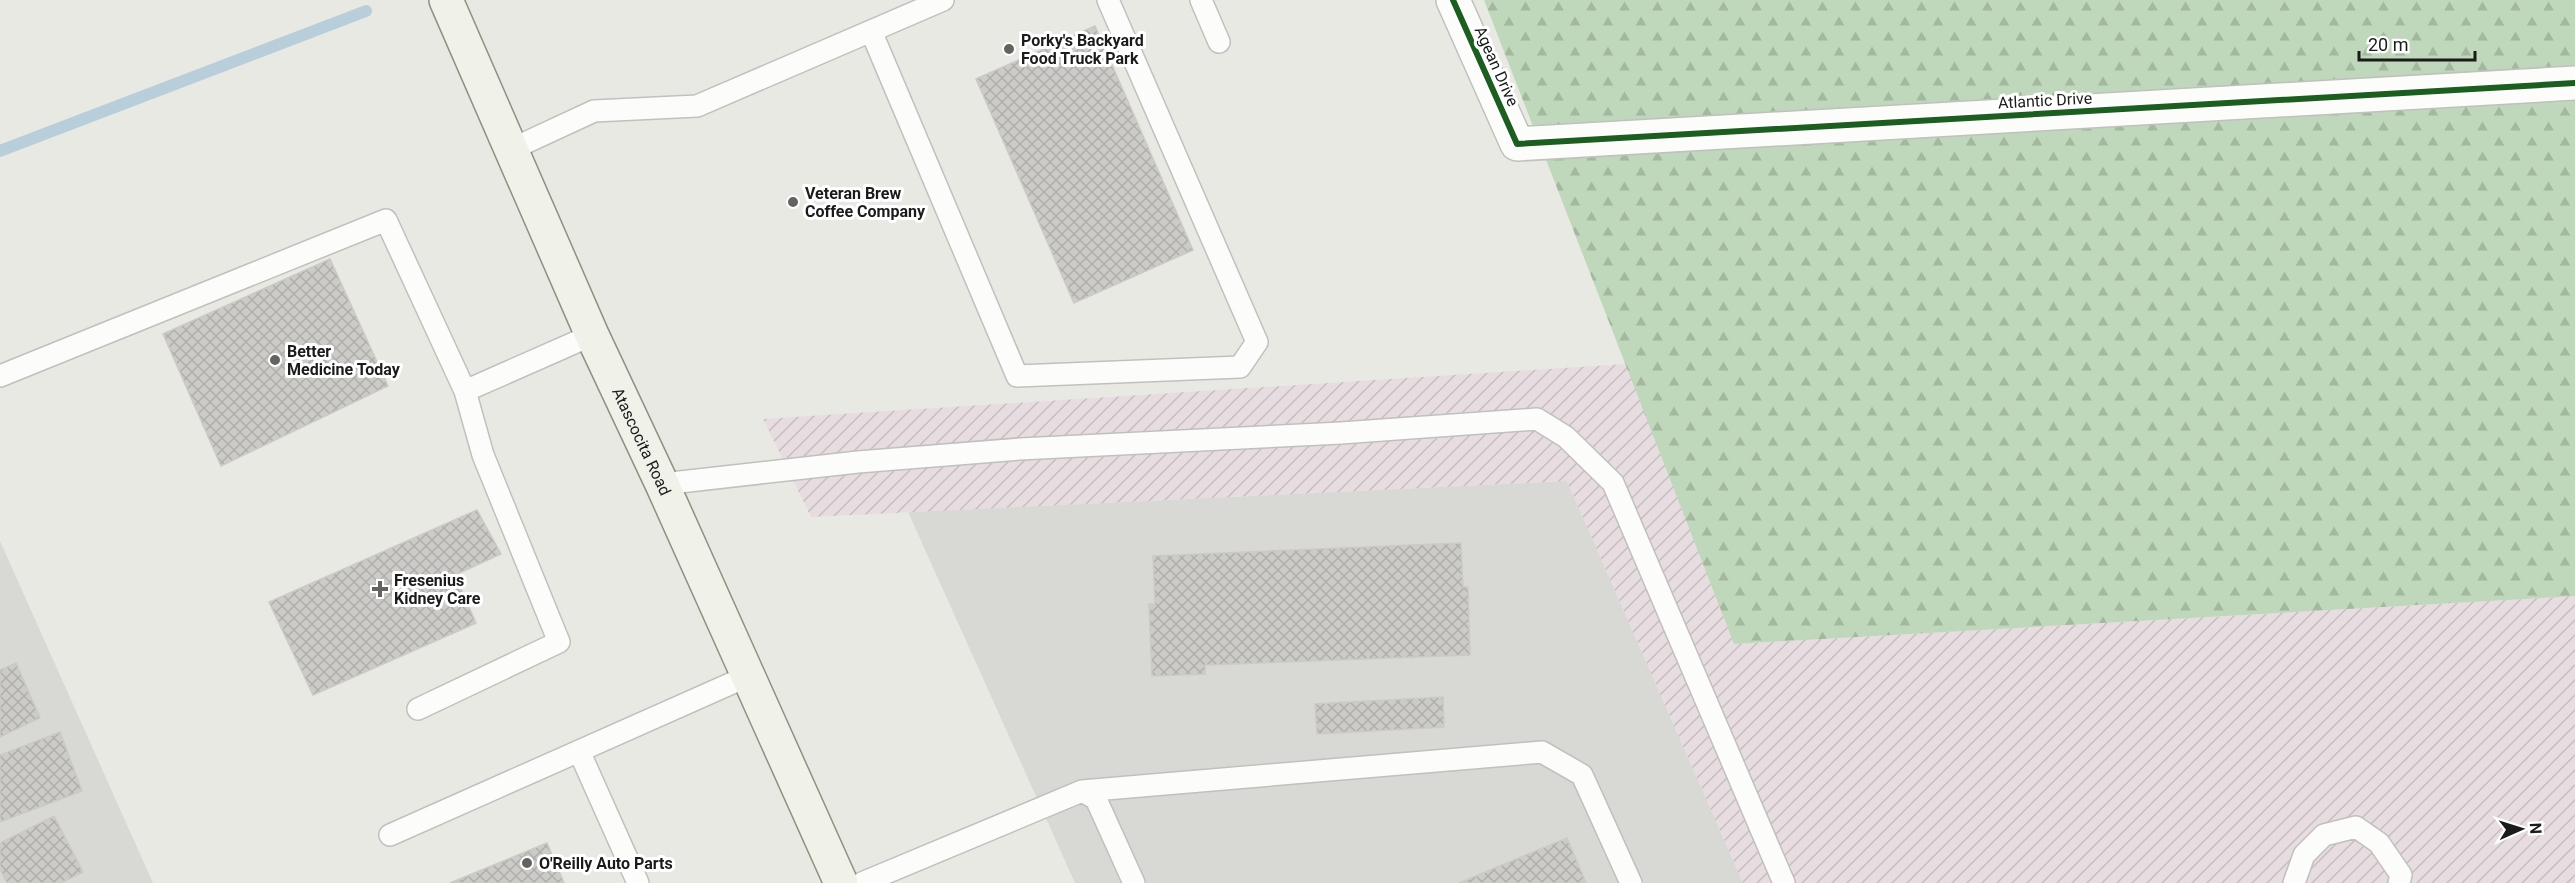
<svg xmlns="http://www.w3.org/2000/svg" width="2575" height="883" font-family="Roboto,sans-serif">
<style>
.residential{fill:#d8d8d5}
.industrial{fill:url(#industrial-furrows)}
.forest{fill:url(#forest-firs)}
.lines{fill:none;stroke-linecap:round;stroke-linejoin:round}
.stream{stroke:#b8cedb;stroke-width:12}
.building{fill:url(#building-cross-hatch);stroke:#cccac5;stroke-width:1.5}
.service-casing{stroke:#c0c0be;stroke-width:24}
.minor-casing{stroke:#c0c0be;stroke-width:36}
.secondary-casing{stroke:#8c927d;stroke-width:36}
.service{stroke:#fcfcfb;stroke-width:21}
.minor{stroke:#fcfcfb;stroke-width:33}
.secondary{stroke:#f0f2e9;stroke-width:33}
.cycleway-casing{stroke:#fff;stroke-width:10}
.cycleway{stroke:#1b5e20;stroke-width:6}
.poi-dot{fill:#636361;stroke:#fff;stroke-width:2}
.labels{text-anchor:middle;stroke-width:6;stroke-linejoin:round;paint-order:stroke}
.poi-label{font-size:16px;font-weight:bold;fill:#1b1b1b;stroke:#fff;text-anchor:start}
.street-label{font-size:16px;fill:#1b1b1b;stroke:#fff}
</style>
<defs>
<pattern id="industrial-furrows" width="10" height="10" patternUnits="userSpaceOnUse" patternTransform="scale(1.5)"><rect width="10" height="10" fill="#e7dde1"/><path d="M-1 1l2-2M0 10L10 0M9 11l2-2" fill="none" stroke="#c6bdc0"/></pattern>
<pattern id="forest-firs" width="22" height="20" patternUnits="userSpaceOnUse" patternTransform="scale(1.5)"><rect width="22" height="20" fill="#bfd7ba"/><path d="M5 1l3.5 6h-7zM16 11l3.5 6h-7z" fill="#a4b89f"/></pattern>
<pattern id="building-cross-hatch" width="8" height="8" patternUnits="userSpaceOnUse" patternTransform="scale(1.5)"><rect width="8" height="8" fill="#cccbc7"/><path d="M0 0l8 8M0 8l8-8" fill="none" stroke="#afaeaa"/></pattern>
</defs>
<rect width="100%" height="100%" fill="#e9e9e4"/>
<path class="residential" d="M1567,481L1743,883H1075L908,512Z
M0,541L153,883H0Z"/>
<path class="industrial" d="M1626,364L1734,644L2575,596V883H1743L1567,481L811,517L763,419Z"/>
<path class="forest" d="M1484,0H2575V596L1734,644Z"/>
<g class="lines">
<path class="stream" d="M0,151L366,11"/>
</g>
<path class="building" d="M1095,26L1193,250L1074,303L976,79Z
M330,259L388,386L221,466L163,334Z
M477,510L501,554L455,575L476,623L313,695L269,602Z
M1461,543L1463,587H1468L1470,655L1205,665V674L1152,676L1149,604H1155L1153,556Z
M16,663L40,718L0,737V670Z
M1443,697L1444,727L1317,734L1315,704Z
M60,732L82,791L0,822V755Z
M54,816L83,872L61,883H7L0,869V843Z
M1567,838L1586,883H1459Z
M547,843L564,883H450Z"/>
<g class="lines">
<defs>
<path id="service" d="M1201,0L1219,42
M871,31L1017,376L1240,367L1257,342L1108,0
M512,149L594,111L697,106L943,0
M0,376L386,220L465,391
M662,484L858,462L1020,449L1341,433L1537,419L1566,437L1613,483L1784,883
M418,709L559,642L483,455L465,391L592,335
M579,751L638,883
M1082,791L1542,752L1582,775L1631,883
M390,835L748,676
M862,883L1082,791L1096,799L1134,883
M2294,883L2304,855L2324,835L2356,827L2379,843L2401,875L2399,883"/>
<path id="minor" d="M1453,0L1517,144L2575,83"/>
<g id="secondary">
<path id="s1" d="M446,0L592,335L662,484L841,883"/>
</g>
</defs>
<use href="#service" class="service-casing"/>
<use href="#minor" class="minor-casing"/>
<use href="#secondary" class="secondary-casing"/>
<use href="#service" class="service"/>
<use href="#minor" class="minor"/>
<use href="#secondary" class="secondary"/>
<defs>
<path id="cycleway" d="M1453,0L1517,144L2575,83"/>
</defs>
<use href="#cycleway" class="cycleway-casing"/>
<use href="#cycleway" class="cycleway"/>
</g>
<g class="poi-dot">
<circle cx="1009" cy="49" r="6"/>
<circle cx="793" cy="202" r="6"/>
<circle cx="275" cy="360" r="6"/>
<path d="M377 580h6v6h6v6h-6v6h-6v-6h-6v-6h6z"/>
<circle cx="527" cy="863" r="6"/>
</g>
<g class="labels">
<g class="poi-label">
<text x="1021" y="46">Porky's Backyard<tspan x="1021" dy="18">Food Truck Park</tspan></text>
<text x="805" y="199">Veteran Brew<tspan x="805" dy="18">Coffee Company</tspan></text>
<text x="287" y="357">Better<tspan x="287" dy="18">Medicine Today</tspan></text>
<text x="394" y="586">Fresenius<tspan x="394" dy="18">Kidney Care</tspan></text>
<text x="539" y="869">O'Reilly Auto Parts</text>
</g>
<g class="street-label">
<text transform="translate(1497 66) rotate(66)" y="6">Agean Drive</text>
<text transform="translate(2045 100) rotate(-3)" y="6">Atlantic Drive</text>
<text dy="6" stroke="none"><textPath href="#s1" startOffset="483">Atascocita Road</textPath></text>
</g>
</g>
<g transform="translate(2521 829) rotate(87)" stroke="#ffffff" stroke-width="4.5" paint-order="stroke">
<path d="M0-4.5L10 22L0 15L-10 22Z" fill="#1b1b1b"/>
<text y="-9" font-size="16" font-weight="bold" text-anchor="middle" fill="#1b1b1b">N</text>
</g>
<path d="M2359 51v9h116v-9" fill="none" stroke="#1b1b1b" stroke-width="3"/>
<text x="2368" y="51" font-size="18" fill="#1b1b1b" stroke="#ffffff" stroke-width="4.5" paint-order="stroke">20 m</text>
</svg>
